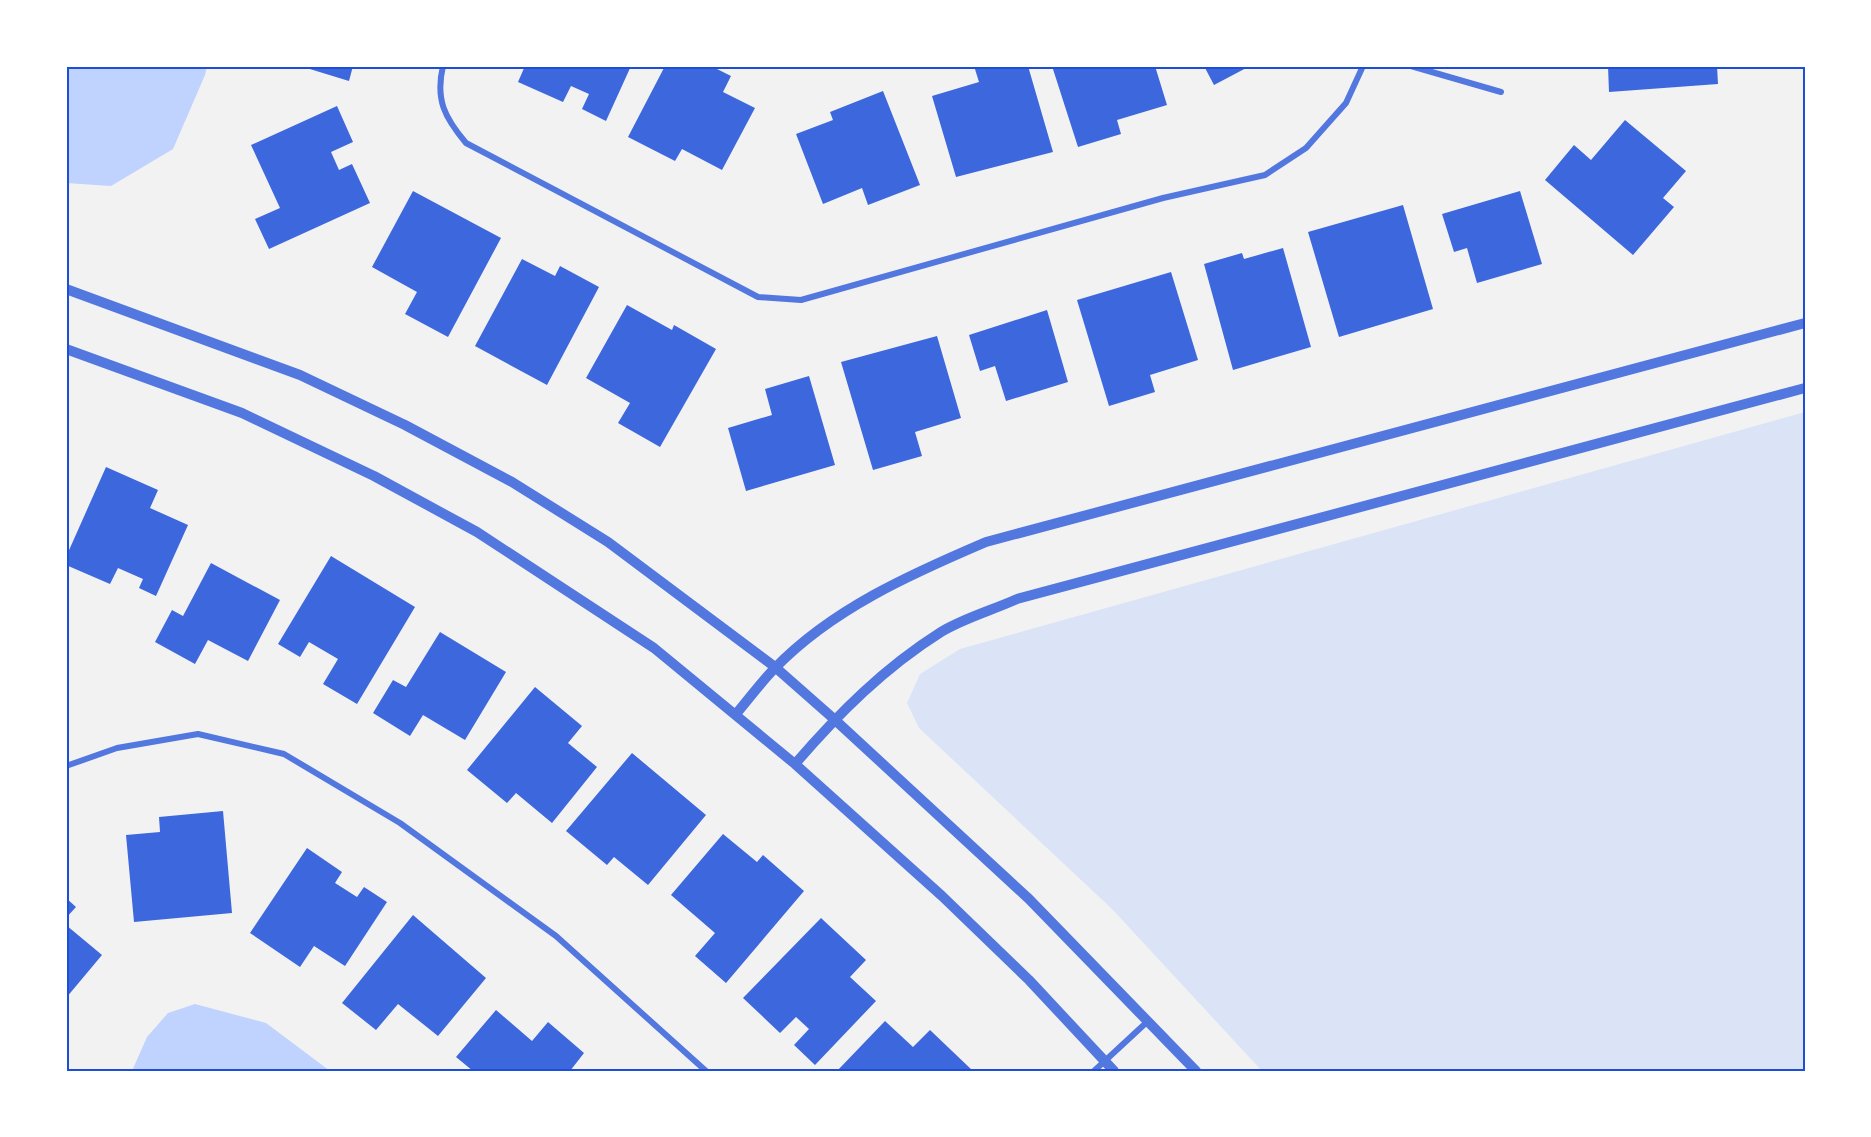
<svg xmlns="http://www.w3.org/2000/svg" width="1871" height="1137" font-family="Cabin,sans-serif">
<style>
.green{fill:#dbe4f7}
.water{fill:#bfd3fe}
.building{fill:#3d67dc}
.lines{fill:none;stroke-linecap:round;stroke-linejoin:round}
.minor{stroke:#5277de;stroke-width:6}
.tertiary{stroke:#5277de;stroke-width:10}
.neatline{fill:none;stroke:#1d4ed8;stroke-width:2}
</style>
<rect width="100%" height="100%" fill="#f2f2f2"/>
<path class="green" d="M1805,412V1071H1262L1112,909L919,728L907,703L920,674L960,649Z"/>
<path class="water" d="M66,66H207L205,75L173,149L111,186L66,183Z
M195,1004L266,1023L330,1071H132L147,1037L168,1013Z"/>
<path class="building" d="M300,66H353L349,81Z
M525,66H631L606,121L582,109L589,94L571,86L563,102L518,82Z
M665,66H711L731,76L723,92L755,108L722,170L682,149L675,161L628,137Z
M974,66H1028L1053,152L956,177L932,96L979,82Z
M1052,66H1155L1167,105L1117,120L1121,134L1078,147Z
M1204,66H1250L1214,85Z
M1608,66H1717L1718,84L1609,92Z
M883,91L920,185L868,205L862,188L823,204L796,134L833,120L830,112Z
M337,106L353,142L331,152L339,170L352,164L370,203L269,249L255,219L280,208L251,145Z
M1625,120L1686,171L1663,198L1674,207L1633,255L1545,180L1574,145L1591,160Z
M413,191L501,238L448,337L405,314L417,292L372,267Z
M1520,191L1542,264L1477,283L1467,248L1454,252L1442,214Z
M1403,205L1433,309L1339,337L1308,232Z
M1283,248L1311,347L1233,370L1204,264L1242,253L1244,259Z
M522,259L555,276L560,266L599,287L547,385L475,346Z
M1171,272L1198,360L1150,375L1155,392L1109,406L1077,300Z
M627,305L672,330L674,325L716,349L660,447L618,423L630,403L586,378Z
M1047,310L1068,382L1006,401L995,366L980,371L969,335Z
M937,336L961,418L915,432L922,456L873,470L841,362Z
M809,376L835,465L746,491L728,428L772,415L765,389Z
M106,467L158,490L150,508L188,525L156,596L139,588L143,579L118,568L110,584L66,565V557Z
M331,556L415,607L357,704L323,684L338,659L309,642L300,657L278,644Z
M211,563L280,600L248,661L208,640L195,664L155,642L172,610L183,616Z
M440,632L506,672L465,740L423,715L410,736L373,713L393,680L406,687Z
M535,687L582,726L568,743L597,767L552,823L516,793L507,803L467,770Z
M632,753L706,815L648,885L614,857L607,865L566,831Z
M223,811L232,913L134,922L126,835L160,832L159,817Z
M723,834L757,862L763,855L804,891L726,983L695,956L715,933L671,895Z
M307,848L342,872L335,883L357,897L364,887L387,902L345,966L314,946L300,967L250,933Z
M66,898L76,907L66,918Z
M413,915L486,978L438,1036L398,1004L376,1030L342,1003Z
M821,918L866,960L850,977L876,1001L815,1065L794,1045L809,1029L796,1017L780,1033L743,998Z
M66,925L102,955L66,998Z
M496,1010L532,1041L548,1022L584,1053L570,1071H473L456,1057Z
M885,1021L913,1047L930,1030L973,1071H837Z"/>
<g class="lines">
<path class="minor" d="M443,66C435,100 445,118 466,143L758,297L801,300L1163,198L1265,175L1306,148L1346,103L1363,66
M1411,66L1501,92
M66,766L117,748L198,734L284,754L400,823L556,936L706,1071
M1094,1071L1148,1021"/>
<path class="tertiary" d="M66,289L300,375L405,425L512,482L608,542L775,667L834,719L1029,899L1196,1071
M66,349L242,413L374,476L477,532L654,648L795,764L942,896L1029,980L1114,1071
M736,714C749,699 761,682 775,668C832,609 911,574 986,542L1805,323
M795,764C839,713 884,668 941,632C964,618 993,610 1017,599L1805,388"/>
</g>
<rect width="1871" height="1137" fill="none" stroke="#ffffff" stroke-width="135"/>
<rect x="68" y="68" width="1736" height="1002" class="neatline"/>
</svg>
